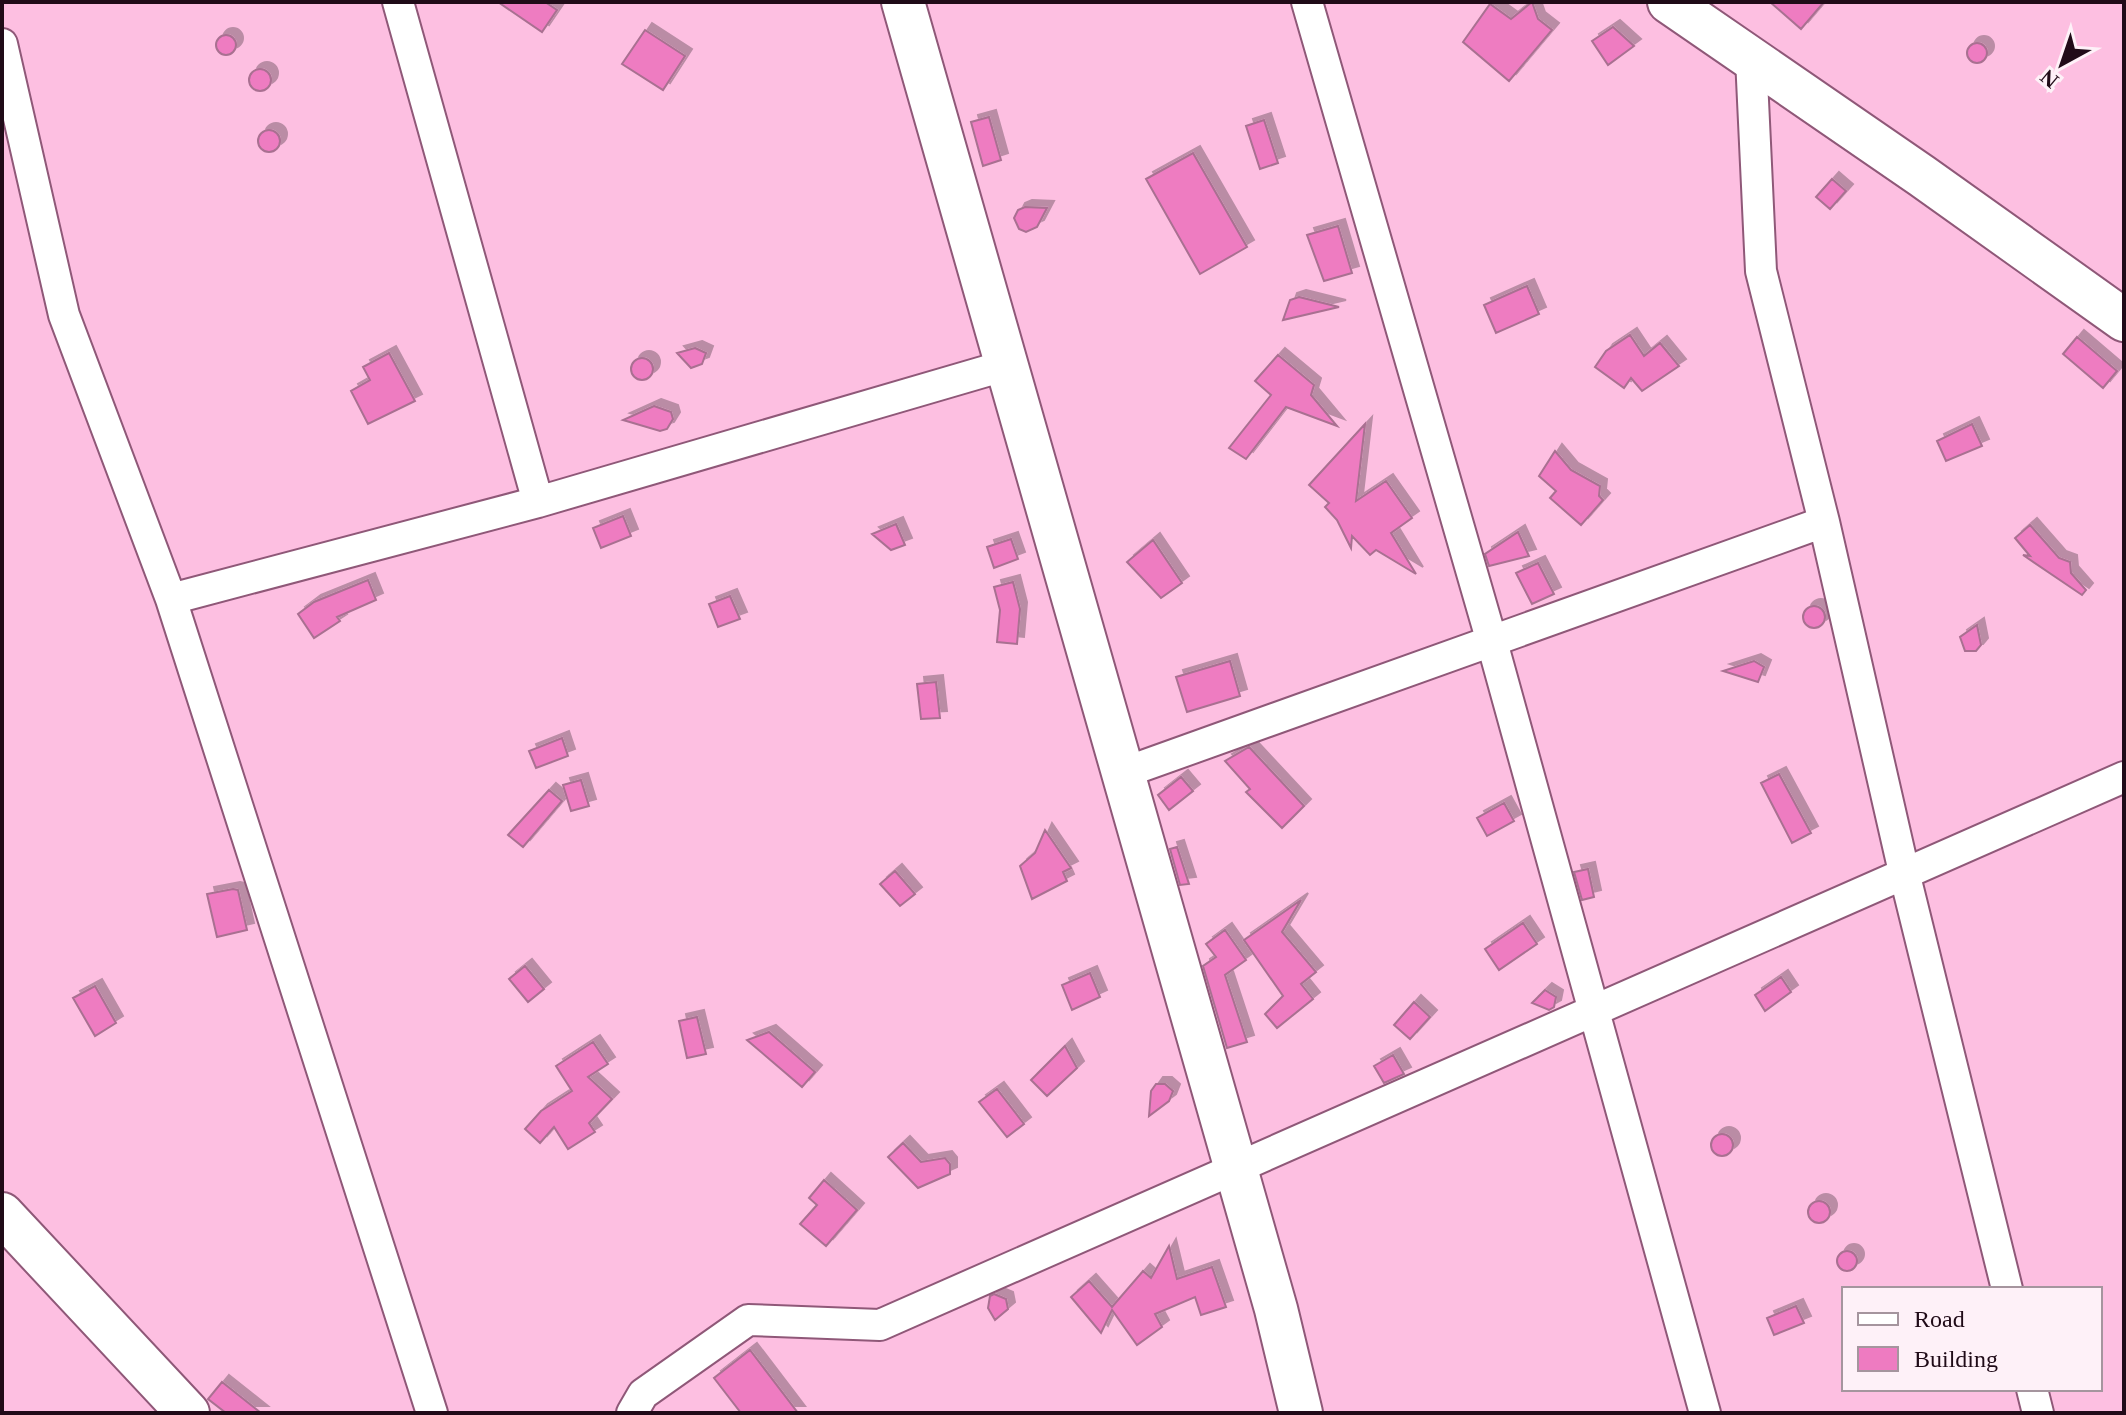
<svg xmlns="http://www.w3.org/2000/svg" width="2126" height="1415" font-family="'Times New Roman',serif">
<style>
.building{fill:#ee7bc1;stroke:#a97091;stroke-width:2;filter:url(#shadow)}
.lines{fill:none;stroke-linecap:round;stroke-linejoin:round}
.street-casing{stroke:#8f5878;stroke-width:34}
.secondary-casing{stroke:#8f5878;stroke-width:46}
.street{stroke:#fff;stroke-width:30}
.secondary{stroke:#fff;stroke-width:42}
</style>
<defs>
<filter id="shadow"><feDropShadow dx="7" dy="-7" stdDeviation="0" flood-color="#0004"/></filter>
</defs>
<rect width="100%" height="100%" fill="#fdbfe1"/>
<path class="building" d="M498,2H545L557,10L542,32Z
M1532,2L1538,19L1552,30L1509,81L1463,42L1490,4L1511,19Z
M1770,2H1824L1801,29Z
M1613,27L1634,46L1608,65L1592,41Z
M645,30L685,56L663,90L622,64Z
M216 45a10 10 0 1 1 20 0a10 10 0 1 1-20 0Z
M1967 53a10 10 0 1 1 20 0a10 10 0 1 1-20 0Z
M249 80a11 11 0 1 1 22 0a11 11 0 1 1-22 0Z
M989,117L1001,160L983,166L971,122Z
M1264,120L1278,163L1260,169L1246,126Z
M258 141a11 11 0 1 1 22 0a11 11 0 1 1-22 0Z
M1193,153L1247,247L1200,274L1146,179Z
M1832,179L1846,191L1830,209L1816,197Z
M1025,207L1047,208L1037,227L1026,232L1019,229L1014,218L1018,210Z
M1338,226L1352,273L1324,281L1307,235Z
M1527,286L1539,314L1496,333L1484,305Z
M1299,297L1339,307L1283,320L1290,300Z
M1630,335L1644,356L1660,343L1679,366L1642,391L1631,378L1624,388L1595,367L1606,351Z
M2077,337L2117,371L2103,388L2063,354Z
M695,348L706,353L702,364L691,368L677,353Z
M389,353L415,401L368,424L351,391L370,380L363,367Z
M1278,355L1314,385L1311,395L1337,426L1286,407L1246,459L1229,448L1271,395L1255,381Z
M631 369a11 11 0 1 1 22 0a11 11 0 1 1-22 0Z
M654,406L671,412L673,419L667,429L660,431L623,420Z
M1365,424L1356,501L1386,481L1412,518L1391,533L1416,574L1376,550L1370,555L1352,536L1351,548L1337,520L1325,507L1329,503L1309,485Z
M1972,424L1982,446L1946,461L1937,441Z
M1555,451L1571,470L1600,486L1599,496L1603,500L1581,525L1550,498L1556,491L1539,476Z
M623,516L631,536L601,548L593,528Z
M896,524L905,545L891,550L872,534Z
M2030,525L2059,558L2070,562L2071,573L2086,590L2082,595L2023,555L2030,556L2015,538Z
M1518,532L1529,556L1489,566L1485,554Z
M1011,539L1018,559L994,568L987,547Z
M1153,540L1182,583L1161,598L1127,562Z
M1538,563L1554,594L1532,604L1516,573Z
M368,580L376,600L337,617L340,621L314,638L298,614L314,602Z
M1013,582L1020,609L1017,644L997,642L1000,610L994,587Z
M730,596L740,619L718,627L709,604Z
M1803 617a11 11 0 1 1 22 0a11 11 0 1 1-22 0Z
M1977,625L1981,645L1976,651H1965L1960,637Z
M1230,661L1240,696L1187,712L1176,677Z
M1754,661L1764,667L1758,682L1723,671Z
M936,682L940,718L921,719L917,684Z
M562,738L568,756L536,768L529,751Z
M1249,747L1304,806L1282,828L1246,792L1250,789L1225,761Z
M1779,774L1811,833L1792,843L1761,783Z
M1181,777L1193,791L1169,810L1158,795Z
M581,780L589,806L571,811L563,785Z
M549,790L562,801L523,847L508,835Z
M1504,803L1514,821L1487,836L1477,818Z
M1045,830L1071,868L1063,872L1067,881L1032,899L1020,866L1035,853Z
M1177,847L1189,884L1180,885L1170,849Z
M1588,869L1594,897L1582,900L1574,872Z
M895,871L915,894L900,906L880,884Z
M233,889L238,890L247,930L217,937L207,894Z
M1301,900L1282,932L1316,972L1301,984L1313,999L1277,1028L1265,1014L1283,996L1244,940Z
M1523,923L1537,944L1499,970L1485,949Z
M1225,930L1246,960L1225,975L1247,1042L1227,1048L1203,966L1216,957L1206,944Z
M525,966L544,989L528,1002L509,979Z
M1090,973L1100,997L1072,1010L1062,985Z
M1781,977L1791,992L1765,1011L1755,995Z
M95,986L116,1023L95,1036L73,998Z
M1545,990L1556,997L1554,1007L1549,1010L1532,1003Z
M1414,1002L1430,1017L1410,1039L1394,1025Z
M697,1017L706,1054L687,1058L679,1021Z
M769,1032L815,1072L802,1087L747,1040Z
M593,1042L608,1064L588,1077L612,1099L589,1123L595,1132L568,1149L554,1127L540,1143L525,1129L541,1111L572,1091L556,1066Z
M1065,1046L1077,1068L1047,1096L1031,1080Z
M1393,1055L1404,1074L1384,1083L1374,1066Z
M1156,1084H1165L1173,1091L1169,1101L1149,1116L1151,1091Z
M997,1089L1024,1124L1007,1137L979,1102Z
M1711 1145a11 11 0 1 1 22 0a11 11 0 1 1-22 0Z
M903,1143L921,1162L945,1158L950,1164V1174L918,1188L888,1157Z
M824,1180L857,1210L826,1246L800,1224L817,1205L809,1198Z
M1808 1212a11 11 0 1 1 22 0a11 11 0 1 1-22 0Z
M1169,1246L1177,1279L1212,1267L1226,1307L1201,1315L1195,1297L1155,1314L1162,1327L1137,1345L1112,1310L1101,1333L1071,1297L1089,1281L1112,1307L1143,1271L1151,1278Z
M1837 1261a10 10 0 1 1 20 0a10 10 0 1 1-20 0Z
M994,1294L1006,1299L1008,1309L995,1320L988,1308L990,1296Z
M1796,1306L1804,1323L1774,1335L1767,1318Z
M750,1350L798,1413H741L714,1378Z
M222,1382L261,1413H226L208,1399Z"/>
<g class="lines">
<defs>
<path id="street" d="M398,2L538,502
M1307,2L1492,642L1705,1413
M2,44L64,315L171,599L432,1413
M1751,58L1761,271L1824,522L1904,872L2007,1289
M171,599L538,502L1007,365
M1123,773L1824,522
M2032,1389L2038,1413
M632,1413L643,1394L748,1320L880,1325L2124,777"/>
<path id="secondary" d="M903,2L1276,1309L1301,1413
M1669,2L1922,176L2124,320
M2,1214L188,1413"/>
</defs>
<use href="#street" class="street-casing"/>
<use href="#secondary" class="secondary-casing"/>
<use href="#street" class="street"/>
<use href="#secondary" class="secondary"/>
</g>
<rect width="2126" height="1415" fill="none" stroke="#200b18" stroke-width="8"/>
<rect x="1842" y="1287" width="260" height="104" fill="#fef1f8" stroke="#a5959e" stroke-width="2"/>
<rect x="1858" y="1313" width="40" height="12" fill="#ffffff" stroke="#a5959e" stroke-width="2"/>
<text x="1914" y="1327" font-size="24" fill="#200b18">Road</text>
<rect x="1858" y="1347" width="40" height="24" fill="#ee7bc1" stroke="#a5959e" stroke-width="2"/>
<text x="1914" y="1367" font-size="24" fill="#200b18">Building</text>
<g transform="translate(2062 64) rotate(220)" stroke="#fef1f8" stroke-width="6" paint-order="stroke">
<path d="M0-6L14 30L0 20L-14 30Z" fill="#200b18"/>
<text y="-12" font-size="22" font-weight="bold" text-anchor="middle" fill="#200b18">N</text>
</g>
</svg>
